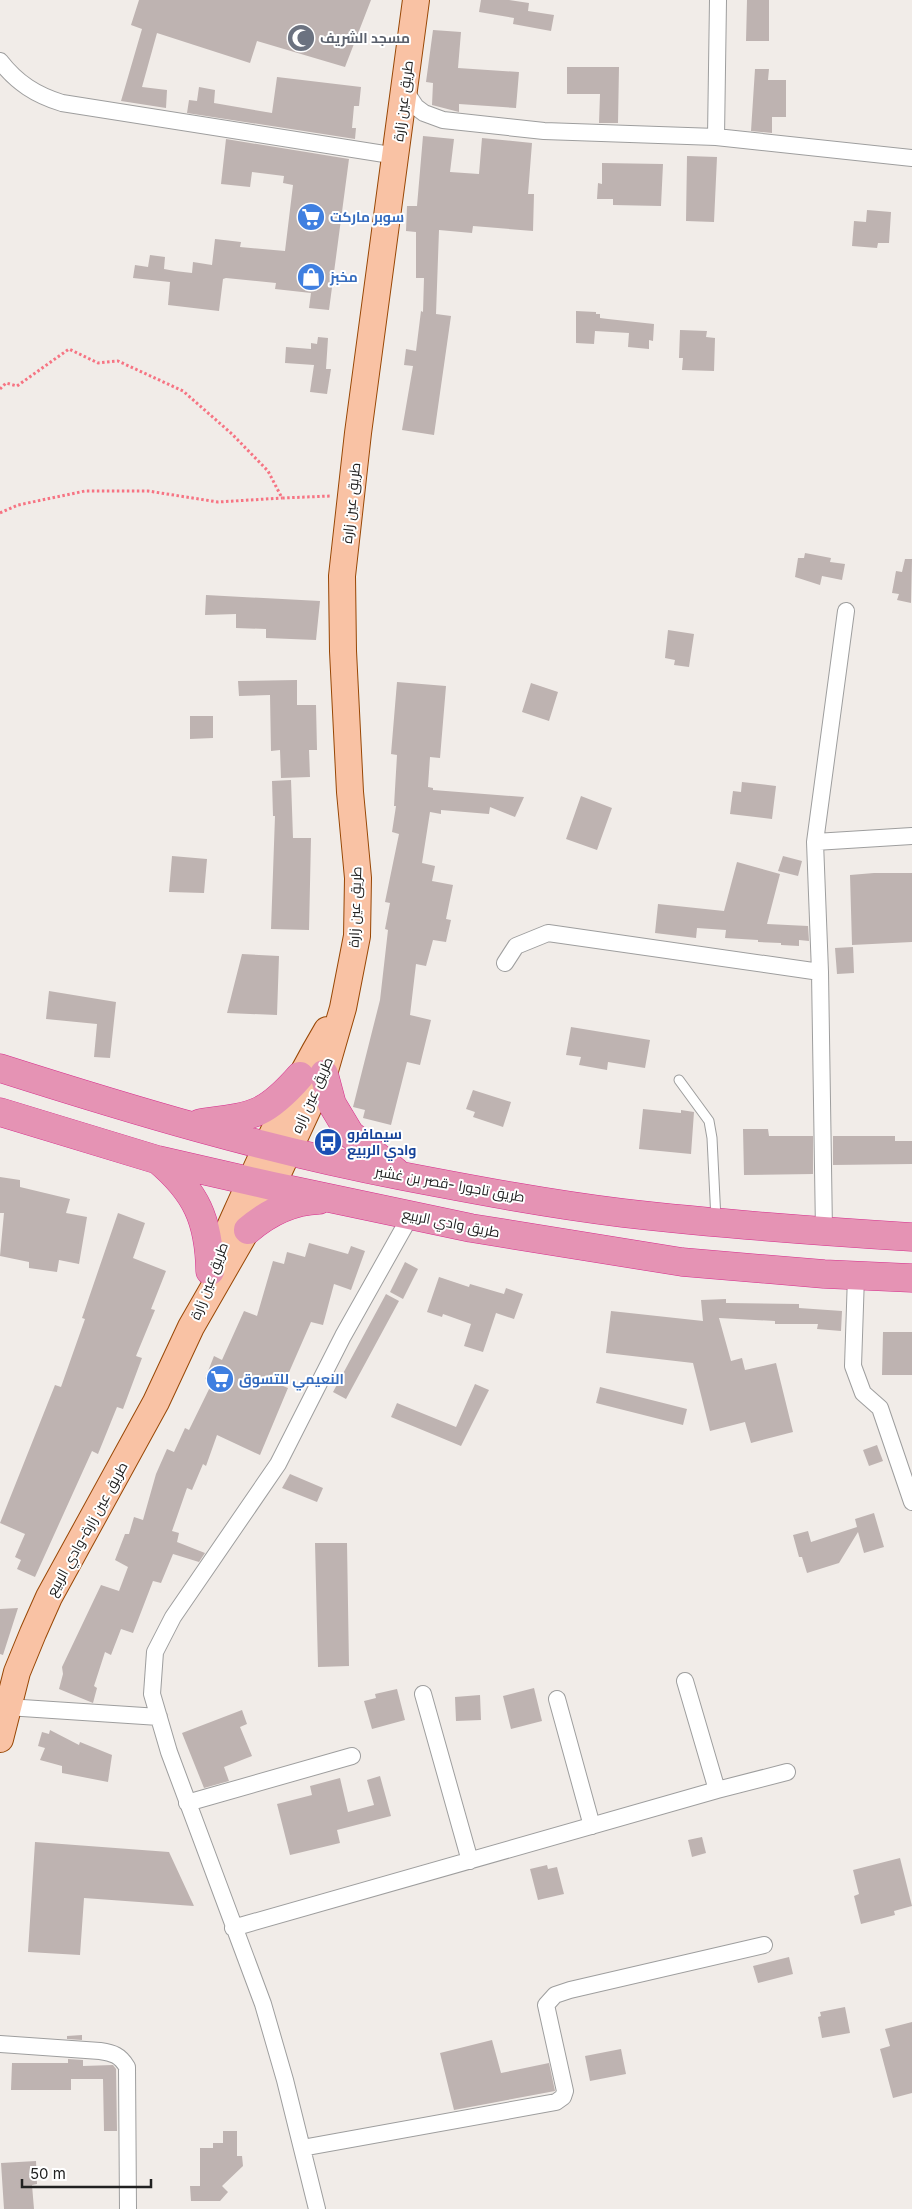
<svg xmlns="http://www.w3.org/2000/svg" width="912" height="2209" font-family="Inter,Cairo,sans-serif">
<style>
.building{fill:#beb3b1}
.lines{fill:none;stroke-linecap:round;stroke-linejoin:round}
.lane-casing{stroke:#9e9e9e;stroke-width:11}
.street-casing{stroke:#9e9e9e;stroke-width:18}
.primary-casing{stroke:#984705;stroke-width:28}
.highway-casing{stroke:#d62e8d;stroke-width:29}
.path{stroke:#f67483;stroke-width:3;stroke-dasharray:2.5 2.5;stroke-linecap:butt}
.lane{stroke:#fff;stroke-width:9}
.street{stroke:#fff;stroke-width:16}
.primary{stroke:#f9c2a4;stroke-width:26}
.highway{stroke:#e593b4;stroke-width:28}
.labels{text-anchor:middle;stroke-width:4;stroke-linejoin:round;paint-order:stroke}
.worship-label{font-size:14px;font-weight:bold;fill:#5b616d;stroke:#fff;text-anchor:start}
.street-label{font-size:14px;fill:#212121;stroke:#fff}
.shop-label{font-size:14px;font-weight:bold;fill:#366cbe;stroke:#fff;text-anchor:start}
.transit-label{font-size:14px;font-weight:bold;fill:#164399;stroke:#fff;text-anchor:start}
</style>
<rect width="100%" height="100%" fill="#f1ece8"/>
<path class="building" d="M139,0H371L345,67L257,41L250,63L157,33L142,87L167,90L166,108L121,101L142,29L131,25Z
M481,0H509L529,3L528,11L554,15L551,31L513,24L514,18L479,12Z
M747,0H769V41H746Z
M433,30L461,32L458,68L519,72L516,108L459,104V112L432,105L433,83L426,82Z
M567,67H619L618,123H599L600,94H567Z
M755,69H769L768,80H786V117H772V133L751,131Z
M277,77L361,87L359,106H354L352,128H356L355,139L187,113L189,100L197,101L199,87L215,90L214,103L272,113Z
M423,136L454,139L450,172L479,174L482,138L532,143L528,194H534L533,231L473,226L472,233L439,230L436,314L451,316L434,435L402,430L413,366L404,365L406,349L416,351L421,311L423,312L424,278H416V232L406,231L407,206H417Z
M226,139L349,159L329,310L309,308L311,293L275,289L276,283L226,278L223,279L219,311L168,305L170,282L133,278L135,265L148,267L150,255L165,257L164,269L175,271L192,273L193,262L212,265L215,239L241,242L240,247L285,251L293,185L283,183L284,176L252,172L250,187L221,184Z
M687,156L717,157L714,222L686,221Z
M602,163L663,164L661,206L613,205V199H597L598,183L602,184Z
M867,210L891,212L889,243H878L877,248L852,246L854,221L866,222Z
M576,311L596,312V314H600V318L608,319L654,324L653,341L649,340V349L628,347L629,333L595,331L594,344L576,343Z
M680,330L707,331L706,337L715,338L714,371L682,370L683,358H679Z
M318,337L328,338L326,369H331L327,394L310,392L314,365L285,363L286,347L311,349V343L317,344Z
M805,553L831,558L830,562L845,564L842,580L822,576L820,585L795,577L798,558H804Z
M905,559H912L911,603L897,600L899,594L892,593L896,571L902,572Z
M206,595L320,601L316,640L266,638V629L236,628V614L205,615Z
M668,630L694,634L689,667L674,665L675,660L665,658Z
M297,680V705H316L317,750H309L310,777L281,778L280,750L271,751L270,695L239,696L238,681Z
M397,682L446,686L440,758L430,757L428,787L433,788V790L524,797L515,817L490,807L489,814L441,810V814L430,812L422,863L435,866L432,881L453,885L446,919L451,920L446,942L433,940L426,966L416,964L410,1015L431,1020L420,1065L407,1062L391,1125L363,1118L365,1110L353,1107L380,1000L388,930L385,929L390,903L385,902L399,834L392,832L396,806H394L397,755L391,754Z
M531,683L558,692L549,721L522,712Z
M190,716H213V738L190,739Z
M291,780L293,838H311L309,930L271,929L275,816H273L272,781Z
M742,782L776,786L772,819L730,814L733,791L741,792Z
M581,796L612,808L597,850L566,839Z
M172,856L207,859L204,893L169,892Z
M783,856L802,861L798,876L778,871Z
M737,862L780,874L767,924L808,926L809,941L799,940V946L781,945V943L758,942V940L725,938L726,930L697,928L696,938L655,933L658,904L724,911Z
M874,873H912V942L852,945L850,875Z
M853,947L854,973L837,974L835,948Z
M242,954L279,956L277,1015L227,1013Z
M49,991L116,1002L110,1058L94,1057L97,1024L46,1019Z
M571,1027L650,1040L645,1068L608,1062L607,1070L579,1065L581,1057L566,1055Z
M473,1090L511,1102L503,1127L473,1117L475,1112L466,1109Z
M643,1109L681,1113V1110L694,1112L691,1154L639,1149Z
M743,1129H768L769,1136H813V1174L744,1175Z
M833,1136H895V1141H912V1164L833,1165Z
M0,1177L20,1180V1187L70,1199L66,1213L87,1217L79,1264L59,1260L57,1272L29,1268V1262L0,1256L4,1213H0Z
M118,1213L145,1223L133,1258L166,1271L151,1309L155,1310L136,1356L142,1358L123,1409L117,1407L98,1454L92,1451L35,1577L17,1569L21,1560L15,1557L25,1534L0,1523L55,1385L61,1387L85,1319L82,1318Z
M309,1243L348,1254L351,1246L365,1251L351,1290L334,1284L323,1325L311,1322L283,1386L288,1388L260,1455L217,1435L206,1466L203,1464L192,1490L187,1488L172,1531L179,1533L177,1542L205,1553L199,1562L173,1554L161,1583L153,1581L133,1633L121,1629L111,1655L105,1652L94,1686L97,1688L93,1703L59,1689L63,1674L62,1667L101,1585L119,1591L128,1567L115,1560L125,1534H129L134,1517L143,1520L156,1474L167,1449L174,1452L185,1428L189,1430L212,1383L205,1379L214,1356L222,1360L244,1311L257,1316L273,1261L284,1264L287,1252L305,1257Z
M405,1262L418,1269L403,1299L390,1292Z
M439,1277L469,1287L470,1284L504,1294L506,1288L523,1294L514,1319L496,1313L483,1352L464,1346L471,1324L443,1314L442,1317L427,1312Z
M386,1294L399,1301L346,1399L333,1392Z
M726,1299V1303L799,1304V1308L842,1311L841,1331L817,1329L818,1324H775V1321L719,1318L731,1361L742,1358L745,1370L776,1363L793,1432L751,1443L745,1422L710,1431L693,1363L606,1353L611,1311L703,1321L701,1300Z
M883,1332H912V1375H882Z
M475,1384L489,1390L461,1446L391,1417L397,1403L456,1427Z
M600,1387L687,1409L683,1425L596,1403Z
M877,1445L883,1461L869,1466L863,1450Z
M290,1474L323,1488L317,1502L282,1488Z
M874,1513L884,1547L864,1553L858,1532L839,1563L807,1573L802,1557H799L793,1535L808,1531L811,1542L857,1527L855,1519Z
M315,1543H347L349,1666L318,1667Z
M18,1608L3,1655L0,1654V1609Z
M534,1688L542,1721L511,1729L503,1696Z
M397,1689L405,1720L372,1729L364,1701L376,1698L375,1694Z
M480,1695L481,1720L456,1721L455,1697Z
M242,1710L247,1724L240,1727L252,1756L224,1767L229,1781L204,1788L182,1733Z
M50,1730L79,1745L80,1742L112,1755L108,1782L62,1773V1766L40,1760L45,1748L38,1746L42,1732L49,1734Z
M380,1776L391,1816L337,1830L340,1843L290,1855L277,1804L312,1795L310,1786L340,1778L348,1812L374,1805L367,1780Z
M702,1837L706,1853L692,1857L688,1840Z
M35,1842L169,1852L194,1906L84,1898L80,1955L28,1952Z
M900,1858L912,1906L894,1911L895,1915L861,1924L854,1896L859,1894L853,1870Z
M547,1865L548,1869L557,1867L564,1894L538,1900L530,1869Z
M789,1957L793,1974L758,1983L753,1966Z
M845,2007L850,2033L822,2038L818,2017L821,2016L820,2012Z
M912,2022V2093L893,2098L880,2049L890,2046L885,2029Z
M82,2035V2040L67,2039V2036Z
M492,2040L501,2073L549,2063L555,2091L454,2110L440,2053Z
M621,2049L626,2074L590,2081L585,2056Z
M68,2059L83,2060V2066L113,2065L116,2069L117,2131H104L103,2079H71V2090H11L12,2063H68Z
M223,2131H237V2156H242L243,2166L222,2186L228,2192L220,2201H191L190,2186H200V2148H213V2143H223Z
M36,2161L37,2184L32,2185L34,2209H4L1,2163Z"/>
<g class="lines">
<defs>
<path id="lane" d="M679,1080L709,1121L712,1138L716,1220"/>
<path id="street" d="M0,61C17,83 36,95 62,103L397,156
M404,89L416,107L424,113L443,120L544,131L716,137L912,158
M716,137L718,0
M815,842L912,836
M505,963L516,946L548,933L820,972
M824,1231L820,972L815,842L846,611
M856,1276L853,1366L863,1393L880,1408L912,1502
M685,1681L717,1790
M423,1694L470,1861
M557,1699L592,1826
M7,1707L159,1717
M187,1803L352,1756
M233,1928L717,1790L787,1772
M0,2044L100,2051C113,2053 120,2055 127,2067L128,2209
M302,2148L556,2102L563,2097L565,2091L546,2005L555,1995L570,1990L764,1945
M317,2209L285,2080L263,2004L169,1752L152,1694L155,1652L173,1617L278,1464L343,1336L411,1215"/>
<path id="primary" d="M220,1249C254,1174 285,1101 327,1030
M0,1739L17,1672L33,1633L49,1597L156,1402L191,1327L272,1186L324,1074L343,1008L357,936L358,878L350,792L343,651L342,576L358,433L416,0"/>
<path id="highway" d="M0,1068C132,1110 265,1150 402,1176C475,1190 549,1204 623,1213C719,1224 816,1231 912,1237
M324,1074L332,1104L350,1134L396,1172
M0,1112L158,1160L272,1186L471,1228L682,1262L824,1274L912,1278
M200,1123C252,1116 264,1117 300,1076
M158,1160C196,1192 209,1220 210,1271
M248,1230C269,1212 291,1201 319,1200"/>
</defs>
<use href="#lane" class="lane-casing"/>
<use href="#street" class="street-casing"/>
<use href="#primary" class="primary-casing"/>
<use href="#highway" class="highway-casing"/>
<path class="path" d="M0,389L6,383L17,386L69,349L98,363L118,361L183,391L232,434L268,471L282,498L331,496
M0,513L18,505L85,491H148L218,502L282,498"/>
<use href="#lane" class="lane"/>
<use href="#street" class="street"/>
<use href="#primary" class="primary"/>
<use href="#highway" class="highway"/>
</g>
<defs>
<symbol id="mosque-disc" viewBox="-11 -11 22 22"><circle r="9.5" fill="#6b7280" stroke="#fff"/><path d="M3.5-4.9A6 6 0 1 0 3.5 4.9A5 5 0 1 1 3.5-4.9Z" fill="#fff"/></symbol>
<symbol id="supermarket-disc" viewBox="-11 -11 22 22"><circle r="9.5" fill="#3f7fe0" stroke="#fff"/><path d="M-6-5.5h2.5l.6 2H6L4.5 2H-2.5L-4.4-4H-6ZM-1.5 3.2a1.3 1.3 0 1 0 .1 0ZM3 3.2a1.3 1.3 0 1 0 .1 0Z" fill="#fff"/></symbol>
<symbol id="shop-disc" viewBox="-11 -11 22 22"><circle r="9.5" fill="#3f7fe0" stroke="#fff"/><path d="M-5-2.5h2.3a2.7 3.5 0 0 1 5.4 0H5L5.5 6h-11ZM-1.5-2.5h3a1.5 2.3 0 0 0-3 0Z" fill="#fff"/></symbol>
<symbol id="bus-disc" viewBox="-11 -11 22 22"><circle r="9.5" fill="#1a4fb4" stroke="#fff"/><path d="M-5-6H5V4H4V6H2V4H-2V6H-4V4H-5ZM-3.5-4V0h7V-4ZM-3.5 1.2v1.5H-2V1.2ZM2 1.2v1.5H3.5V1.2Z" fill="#fff"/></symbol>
</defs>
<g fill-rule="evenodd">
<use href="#mosque-disc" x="285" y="22" width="32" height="32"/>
<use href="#supermarket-disc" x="295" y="201" width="32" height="32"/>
<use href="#shop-disc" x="295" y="261" width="32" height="32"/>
<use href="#bus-disc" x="312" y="1126" width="32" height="32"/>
<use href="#supermarket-disc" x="204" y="1363" width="32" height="32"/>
</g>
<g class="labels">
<g class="worship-label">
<text x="320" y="43">مسجد الشريف</text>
</g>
<g class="street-label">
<text transform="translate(403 101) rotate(-83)" y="5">طريق عين زارة</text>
<text transform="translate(351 503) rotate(-84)" y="5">طريق عين زارة</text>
<text transform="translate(355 907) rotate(-88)" y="5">طريق عين زارة</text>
<text transform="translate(312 1095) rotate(-66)" y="5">طريق عين زاره</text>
<text transform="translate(450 1184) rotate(10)" y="5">طريق تاجورا -قصر بن غشير</text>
<text transform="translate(451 1223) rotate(11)" y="5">طريق وادي الربيع</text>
<text transform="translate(209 1281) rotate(-69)" y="5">طريق عين زارة</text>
<text transform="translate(87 1529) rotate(-61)" y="5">طريق عين زارة-وادي الربيع</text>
</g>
<g class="shop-label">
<text x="330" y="222">سوبر ماركت</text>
<text x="330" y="282">مخبز</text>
<text x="239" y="1384">النعيمي للتسوق</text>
</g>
<g class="transit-label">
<text x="347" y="1139">سيمافرو<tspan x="347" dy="16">وادي الربيع</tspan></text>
</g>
</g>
<path d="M22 2179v8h129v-8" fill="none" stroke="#212121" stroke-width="2.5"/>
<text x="30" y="2179" font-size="15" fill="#212121" stroke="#ffffff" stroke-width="4" paint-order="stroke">50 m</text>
</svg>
